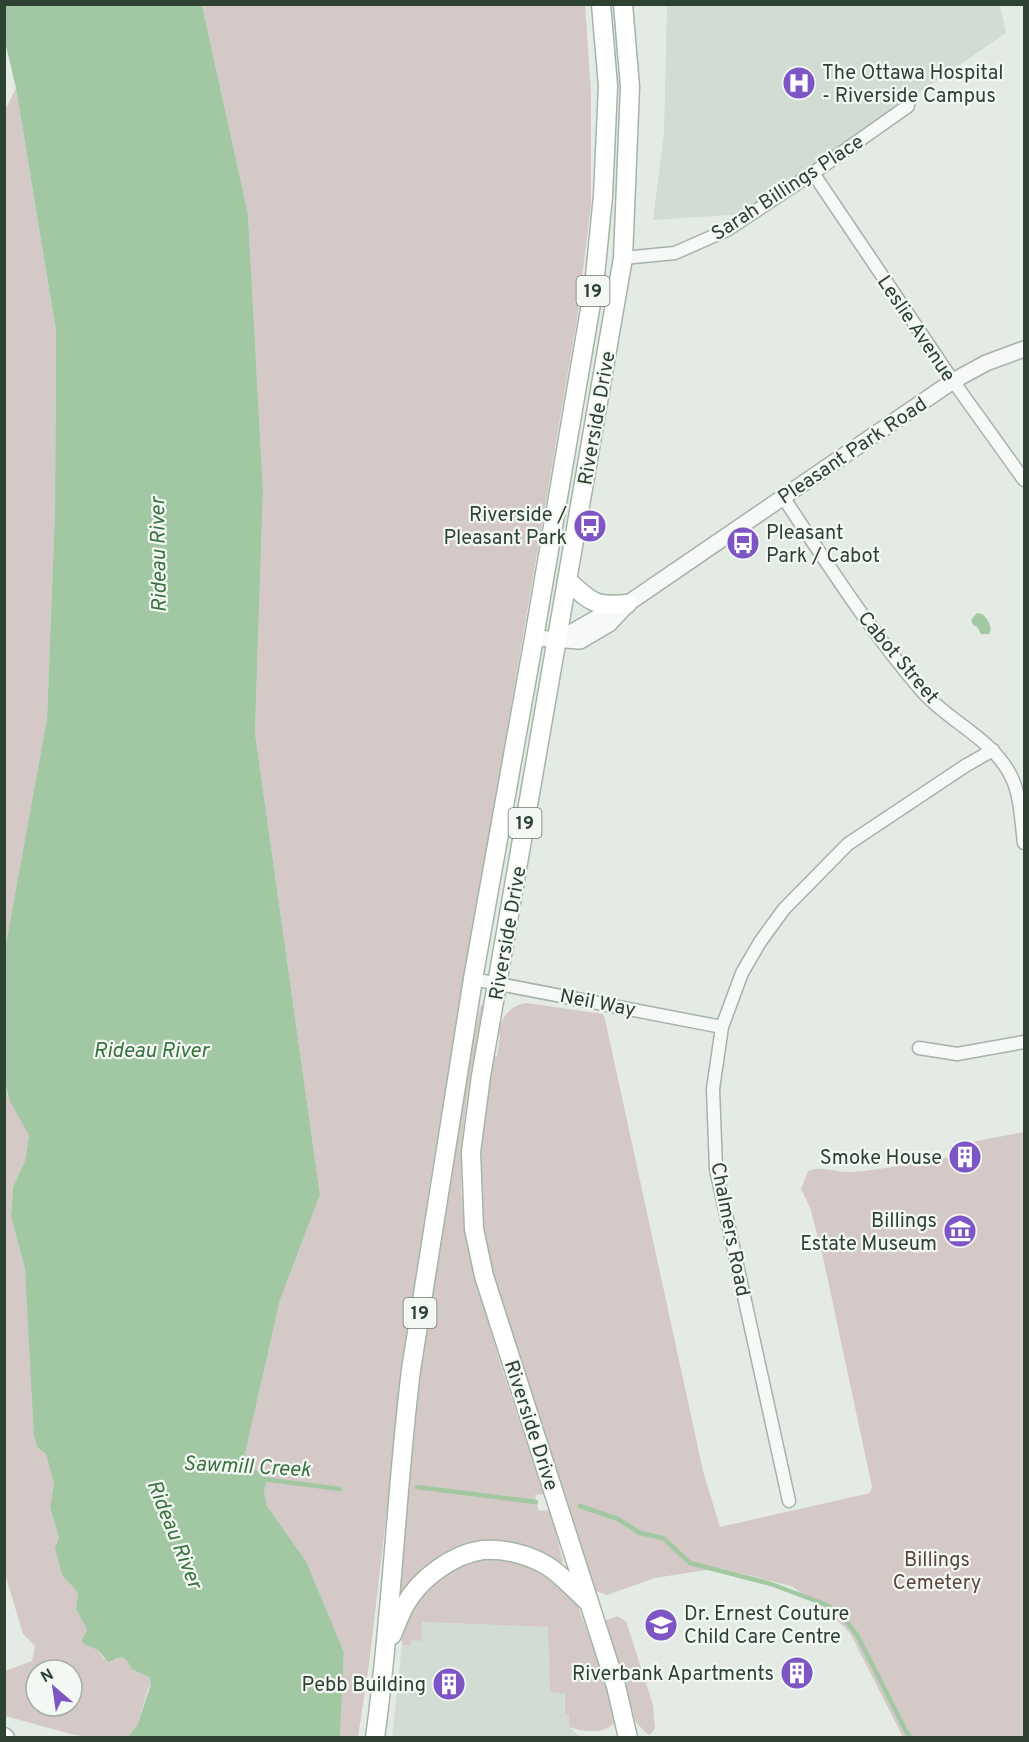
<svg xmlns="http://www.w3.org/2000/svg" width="1029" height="1742" font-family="Overpass,sans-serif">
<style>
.built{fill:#d2dcd3}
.green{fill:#d4c9c6;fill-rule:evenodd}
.water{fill:#a2c7a3}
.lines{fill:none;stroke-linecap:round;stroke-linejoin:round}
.stream{stroke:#a2c7a3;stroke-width:4.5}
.minor-casing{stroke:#a6b2a7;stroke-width:15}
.tertiary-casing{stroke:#a6b2a7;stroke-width:18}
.primary-casing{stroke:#a4b5a6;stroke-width:21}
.minor{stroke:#f6f9f7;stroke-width:12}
.tertiary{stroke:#f6f9f7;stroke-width:15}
.primary{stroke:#fff;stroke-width:18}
.labels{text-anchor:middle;stroke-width:4.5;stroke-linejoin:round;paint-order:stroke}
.shield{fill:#f4f8f4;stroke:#69796b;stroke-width:1.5}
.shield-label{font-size:18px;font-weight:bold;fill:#2d4230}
.poi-label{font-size:20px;fill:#2d4230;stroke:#f4f8f4;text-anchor:end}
.street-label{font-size:20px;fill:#2d4230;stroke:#f4f8f4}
.park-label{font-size:20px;fill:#5c463b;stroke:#f4f8f4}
.water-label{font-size:21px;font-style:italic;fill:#3a723e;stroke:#f4f8f4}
</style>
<rect width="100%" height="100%" fill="#e4ebe5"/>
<path class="built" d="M667,5H1000L1006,33L744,214L653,220L664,134Z
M422,1622L549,1627L569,1715V1727L581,1737L392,1738L402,1645L410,1646L411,1640Z"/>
<path class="green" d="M202,5H585L591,92V205L577,319L429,1188L401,1390L369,1664L358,1737H340L344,1652L306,1561L267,1506L264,1491L267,1479L254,1468L245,1454L280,1300L320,1195L255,733L263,490L248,214Z
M16,88L56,331L55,510L47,720L5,949L4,112Z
M527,1003L603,1014L605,1019L703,1471L720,1527L870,1493L872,1487L823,1257L810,1207L801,1189L808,1171C822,1165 836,1173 850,1172C883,1170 917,1162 950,1157V1146L1024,1132V1737H903L850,1633L828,1611L791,1586L719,1568L655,1578L607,1595L596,1591L517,1356L494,1280L485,1239L480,1167L485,1110L494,1057L497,1056L500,1036L498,1032C502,1017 510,1005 527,1003Z
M481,1005H484C472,1069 457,1135 462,1200C464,1226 470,1251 476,1276C494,1350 520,1422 544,1494L535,1495L539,1511L550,1510L563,1562L561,1563L544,1556L481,1546L395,1611L430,1287L472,1043Z
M4,1081L9,1100L29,1134L25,1161L13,1187L11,1215L25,1269L38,1448L46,1454L54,1484L50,1507L59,1538L62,1575L78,1593L76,1609L87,1630L82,1640L98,1650L104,1659L116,1660L122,1657L128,1662L131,1669L149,1677L151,1684L148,1689L137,1726L128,1737L93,1738L71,1734L5,1716V1671L32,1661L35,1646L23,1634L5,1574ZM36,1670H72V1706H36Z
M498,1556L520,1561L548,1575L577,1604L603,1673L616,1721C606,1735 583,1732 569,1727V1715H565V1694L552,1692L550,1688L548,1627L422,1622L421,1641L411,1640L410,1646L402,1645V1629L407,1615L429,1583L465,1562Z
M617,1616L626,1621L653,1705L655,1728L650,1735L646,1733L635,1721L623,1674L606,1626L605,1621Z"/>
<path class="water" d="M4,5H202L248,214L263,490L255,733L320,1195L280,1300L245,1454L254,1468L267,1480L264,1491L267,1506L306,1561L344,1652L340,1737H128L137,1726L151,1684L149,1677L131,1669L128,1662L122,1657L108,1662L98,1650L84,1644L82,1640L87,1630L76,1609L78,1593L62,1575L55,1548L59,1538L50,1507L54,1484L46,1454L38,1448L34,1436L25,1269L11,1216L13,1187L25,1161L29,1135L9,1100L5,1081V949L47,719L55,510L56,331L16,88L5,42Z
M977,613L982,614C988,619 993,627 989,634H981L977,627L973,625L971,620Z"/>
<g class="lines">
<path class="stream" d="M263,1479L340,1489
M417,1487L536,1502
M580,1506L618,1519L640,1533L663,1538L690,1563L771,1584L827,1605L842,1616L857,1635L906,1731L911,1738"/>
<defs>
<path id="minor" d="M813,173L953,381L1024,480
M623,258L675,253L727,230L813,173L908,106
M783,497C827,563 870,631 922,691C949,722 992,738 1011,776C1021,796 1021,821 1024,843
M473,979L722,1027
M919,1048L957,1054L1024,1042
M789,1501L716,1169L713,1089L722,1027L742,973L760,942L784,909L848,844L965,766L993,750"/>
<path id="tertiary" d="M534,638L580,641L609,624L624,608
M556,641L600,616L627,604L953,381L986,363L1024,349"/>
<path id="primary" d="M623,4L630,87L623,258L481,1076L471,1152L474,1229L484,1276L616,1686L628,1738
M567,580C591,602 594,607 627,604
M392,1635C396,1625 400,1614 405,1605C420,1578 453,1554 483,1550C503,1548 529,1555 546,1565C561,1574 575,1590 588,1602
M4,1737L5,1738
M375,1738C392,1615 396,1492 411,1370L473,979L534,638L594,286L603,196L608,86L601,4"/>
</defs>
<use href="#minor" class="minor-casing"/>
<use href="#tertiary" class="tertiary-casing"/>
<use href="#primary" class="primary-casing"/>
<use href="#minor" class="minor"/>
<use href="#tertiary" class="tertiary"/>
<use href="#primary" class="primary"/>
</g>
<defs>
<symbol id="hospital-disc" viewBox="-11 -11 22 22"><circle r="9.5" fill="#7d55c4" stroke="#f4f8f4"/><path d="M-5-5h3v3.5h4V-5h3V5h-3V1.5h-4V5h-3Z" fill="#fff"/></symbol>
<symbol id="bus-disc" viewBox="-11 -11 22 22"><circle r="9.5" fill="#7d55c4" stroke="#f4f8f4"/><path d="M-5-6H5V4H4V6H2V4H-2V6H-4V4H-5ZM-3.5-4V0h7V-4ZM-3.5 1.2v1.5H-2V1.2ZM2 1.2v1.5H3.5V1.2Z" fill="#fff"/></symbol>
<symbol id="building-disc" viewBox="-11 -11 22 22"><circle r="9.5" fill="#7d55c4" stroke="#f4f8f4"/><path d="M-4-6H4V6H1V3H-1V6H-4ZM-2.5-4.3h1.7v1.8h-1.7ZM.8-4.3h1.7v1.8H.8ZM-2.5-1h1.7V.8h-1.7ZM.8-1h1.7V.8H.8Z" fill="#fff"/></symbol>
<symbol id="museum-disc" viewBox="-11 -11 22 22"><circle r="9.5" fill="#7d55c4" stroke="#f4f8f4"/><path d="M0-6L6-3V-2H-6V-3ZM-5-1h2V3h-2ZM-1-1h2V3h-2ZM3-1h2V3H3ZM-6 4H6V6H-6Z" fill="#fff"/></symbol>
<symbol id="school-disc" viewBox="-11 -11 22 22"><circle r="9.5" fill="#7d55c4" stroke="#f4f8f4"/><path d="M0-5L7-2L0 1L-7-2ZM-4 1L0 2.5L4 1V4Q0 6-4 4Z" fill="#fff"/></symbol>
</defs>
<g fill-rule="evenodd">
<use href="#hospital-disc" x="780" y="64" width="38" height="38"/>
<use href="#bus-disc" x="571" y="507" width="38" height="38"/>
<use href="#bus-disc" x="724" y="524" width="38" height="38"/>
<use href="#building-disc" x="946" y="1138" width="38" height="38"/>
<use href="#museum-disc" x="941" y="1212" width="38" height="38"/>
<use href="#school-disc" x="642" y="1606" width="38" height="38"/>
<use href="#building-disc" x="778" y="1654" width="38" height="38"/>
<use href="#building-disc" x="430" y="1665" width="38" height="38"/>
</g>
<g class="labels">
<g class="shield">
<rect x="576.5" y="276" width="33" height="30" rx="4.5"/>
<rect x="508.5" y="808" width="33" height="30" rx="4.5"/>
<rect x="403.5" y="1298" width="33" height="30" rx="4.5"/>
</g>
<g class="shield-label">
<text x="593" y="297">19</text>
<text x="525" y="829">19</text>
<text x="420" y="1319">19</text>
</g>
<g class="poi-label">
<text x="822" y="79" text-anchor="start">The Ottawa Hospital<tspan x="822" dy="23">- Riverside Campus</tspan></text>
<text x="567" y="521">Riverside /<tspan x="567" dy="23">Pleasant Park</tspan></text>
<text x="766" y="539" text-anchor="start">Pleasant<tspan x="766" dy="23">Park / Cabot</tspan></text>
<text x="942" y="1164">Smoke House</text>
<text x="937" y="1227">Billings<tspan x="937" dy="23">Estate Museum</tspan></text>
<text x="684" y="1620" text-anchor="start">Dr. Ernest Couture<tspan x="684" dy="23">Child Care Centre</tspan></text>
<text x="774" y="1680">Riverbank Apartments</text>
<text x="426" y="1691">Pebb Building</text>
</g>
<g class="street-label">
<text transform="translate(787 187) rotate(-33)" y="7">Sarah Billings Place</text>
<text transform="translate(917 328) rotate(56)" y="7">Leslie Avenue</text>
<text transform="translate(596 418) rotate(-80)" y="7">Riverside Drive</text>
<text transform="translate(852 450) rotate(-34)" y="7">Pleasant Park Road</text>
<text transform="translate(899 657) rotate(50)" y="7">Cabot Street</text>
<text transform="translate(507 933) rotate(-80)" y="7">Riverside Drive</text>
<text transform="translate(598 1002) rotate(11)" y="7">Neil Way</text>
<text transform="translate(731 1229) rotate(79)" y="7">Chalmers Road</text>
<text transform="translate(532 1425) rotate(72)" y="7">Riverside Drive</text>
</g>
<g class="park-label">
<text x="937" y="1566">Billings<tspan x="937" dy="23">Cemetery</tspan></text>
</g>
<g class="water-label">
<text transform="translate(158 555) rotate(-91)" y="7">Rideau River</text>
<text x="151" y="1057">Rideau River</text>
<text transform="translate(247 1466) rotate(3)" y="7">Sawmill Creek</text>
<text transform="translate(175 1534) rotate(68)" y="7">Rideau River</text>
</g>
</g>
<rect width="1029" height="1742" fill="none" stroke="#2d4230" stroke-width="12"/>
<g transform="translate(54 1688) rotate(331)"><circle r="28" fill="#f4f8f4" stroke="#a4afa6" stroke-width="1.5"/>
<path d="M0-4.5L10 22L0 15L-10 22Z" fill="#7d55c4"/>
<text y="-9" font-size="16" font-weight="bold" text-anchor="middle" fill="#2d4230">N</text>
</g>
</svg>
